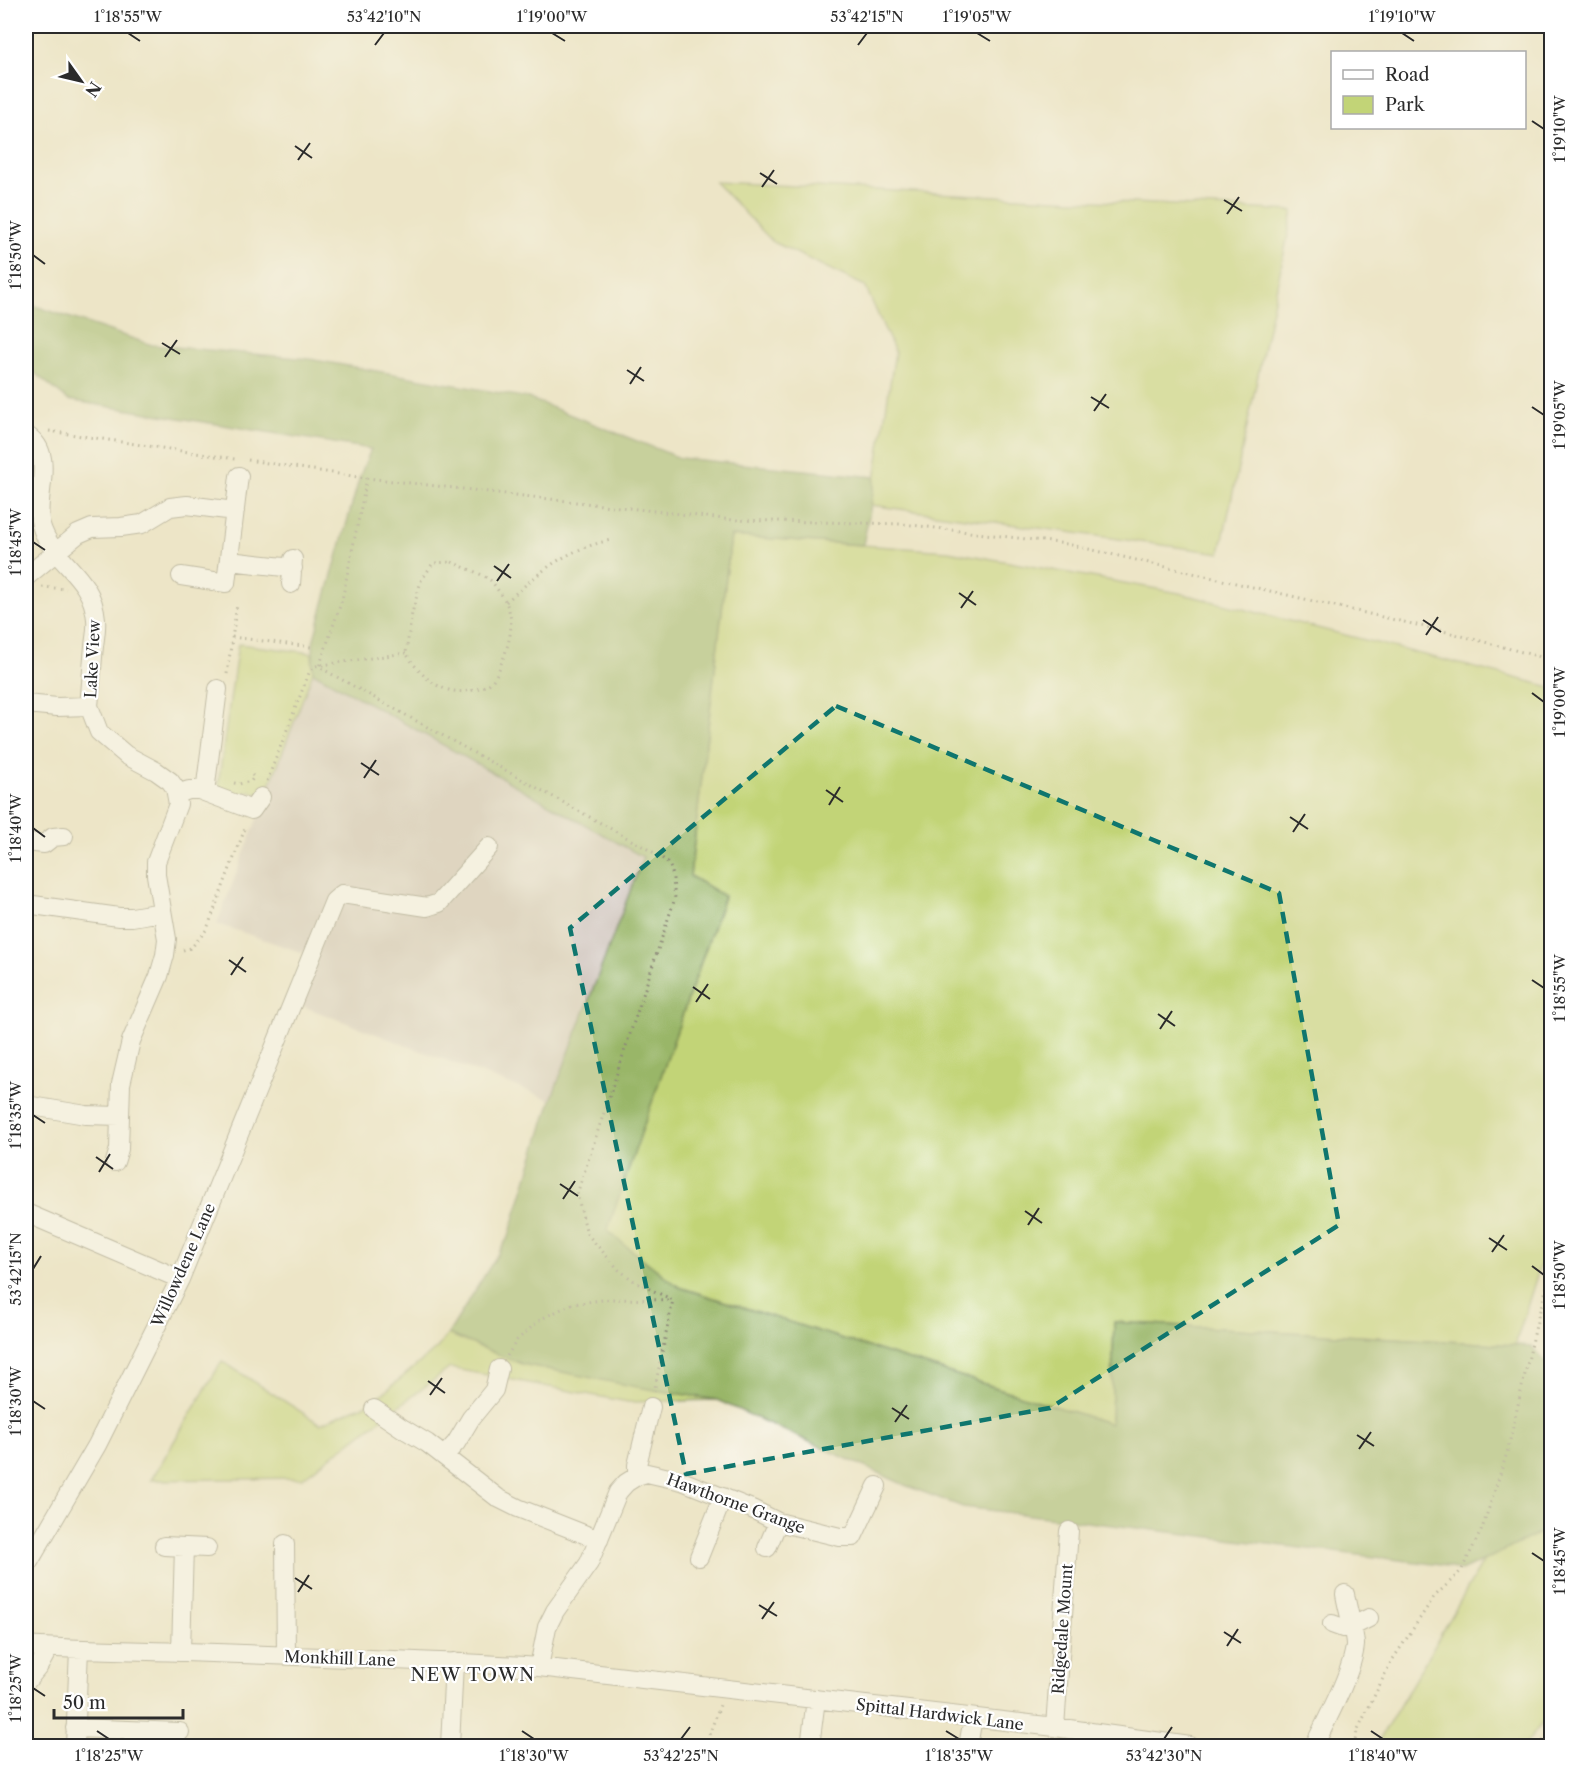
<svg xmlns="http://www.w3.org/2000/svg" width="1577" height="1772" font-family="'Libre Caslon Text',serif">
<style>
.industrial{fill:#cec2b9}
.green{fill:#c2d477;stroke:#768051;stroke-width:1.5}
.forest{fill:#99b668;stroke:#62704a;stroke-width:1.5}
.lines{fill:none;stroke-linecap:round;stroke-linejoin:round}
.minor-casing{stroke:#8c8879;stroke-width:20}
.path{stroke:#8c8879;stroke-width:3;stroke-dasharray:1.5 4.5;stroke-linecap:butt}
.minor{stroke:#fff;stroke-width:18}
.marked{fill:none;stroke:#0f766e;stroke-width:4.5;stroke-dasharray:12 8;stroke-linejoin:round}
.ticks{fill:none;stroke:#2b2b2b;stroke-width:2}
.labels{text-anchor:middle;stroke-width:4.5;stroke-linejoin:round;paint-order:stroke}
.street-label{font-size:16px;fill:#2b2b2b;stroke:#fff}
.neighbourhood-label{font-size:18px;letter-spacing:1.5px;fill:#2b2b2b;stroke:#fff}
.neatline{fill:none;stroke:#2b2b2b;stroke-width:2}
.ticks-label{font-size:15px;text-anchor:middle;fill:#2b2b2b}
</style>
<rect width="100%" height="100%" fill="#fff"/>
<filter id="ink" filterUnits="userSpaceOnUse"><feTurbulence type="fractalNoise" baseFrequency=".0167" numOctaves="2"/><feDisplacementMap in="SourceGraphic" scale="12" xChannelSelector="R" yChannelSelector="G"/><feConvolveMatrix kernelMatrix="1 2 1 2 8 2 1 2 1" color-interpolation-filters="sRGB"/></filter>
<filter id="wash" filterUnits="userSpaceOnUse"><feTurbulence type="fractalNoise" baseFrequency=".008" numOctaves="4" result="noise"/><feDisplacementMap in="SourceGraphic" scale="24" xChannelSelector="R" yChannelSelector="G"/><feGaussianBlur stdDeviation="1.35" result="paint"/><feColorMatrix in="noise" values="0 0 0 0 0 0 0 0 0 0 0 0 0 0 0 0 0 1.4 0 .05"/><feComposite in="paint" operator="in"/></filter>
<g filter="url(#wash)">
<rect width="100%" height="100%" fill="#ede5c7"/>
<path class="industrial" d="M313,672L643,857L551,1100L289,1001L304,953L217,924Z"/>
<path class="green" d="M715,182L1293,211L1220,553L871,505L895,352L865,286L773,242Z
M731,536L948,551L1179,593L1551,687V1231L1515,1345L1114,1322L1111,1424L679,1287L606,1231L724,897L690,876Z
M238,644L312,653L313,672L265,798L250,791L236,796L223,790L218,785Z
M448,1334L522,1364L717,1400L628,1402L450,1368L302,1478L151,1480L222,1361L320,1424L375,1400L437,1348Z
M1551,1527V1712L1524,1746H1376L1484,1560Z"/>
<path class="forest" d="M26,303L152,345L309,359L528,398L680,458L875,477L871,505L863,545L731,536L690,876L724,896L607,1231L679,1287L1111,1424L1114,1322L1531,1346L1551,1368V1527L1504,1551L1461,1571L1441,1565L963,1507L907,1486L717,1400L637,1387L522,1364L448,1334L509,1236L551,1100L643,857L313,672V642L360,476L371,449L68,400L26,366Z"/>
</g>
<g filter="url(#ink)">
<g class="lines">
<defs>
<path id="minor" d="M26,435C58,454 33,498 41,525C52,563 92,574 96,619C97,628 95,637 94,646C92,666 91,686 89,706L99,732L126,755L156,771L170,781L175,788L178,804L156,862V875L167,939L165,955L159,976L131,1041L121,1084L119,1149L115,1162
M229,561L293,568
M181,576L226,583L239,476
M26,577L78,534L92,528L121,527L142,524L170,507L187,505L235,511
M291,584L293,559
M26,704L57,707L89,706
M205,792L218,689
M177,794L189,790H199L252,810L261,797
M26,842L44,844L53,837L64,836
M26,904L119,917H132L162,912
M26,1105L86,1115L120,1116
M26,1213L180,1279
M374,1409L402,1428L427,1443L498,1498L518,1508L599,1540
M444,1456L456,1443L471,1418L494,1390L499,1369
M637,1476V1465L651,1407
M285,1544L286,1655
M164,1546L207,1548
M767,1548L778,1522
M699,1557L723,1497
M26,1567L97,1445L180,1279L334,901L342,894L427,907L439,903L489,847
M1332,1624L1343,1628L1351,1627L1369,1618
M26,1646C78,1650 132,1650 185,1652C303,1656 421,1660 539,1667L1055,1727L1190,1746
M181,1651L184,1547
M539,1667L547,1627L555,1611L589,1563L618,1492L626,1483L637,1476L647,1473L682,1481L752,1509L778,1522L840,1537H853L877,1486
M26,1682L39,1666L49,1648
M1055,1727L1069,1531
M75,1728L180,1732
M75,1746L79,1649
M450,1746L454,1662
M810,1746L816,1699
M968,1746L973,1718
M1314,1746C1326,1721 1353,1671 1355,1645C1355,1633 1347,1608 1345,1594"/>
</defs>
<use href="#minor" class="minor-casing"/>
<path class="path" d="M49,431L235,459
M248,460L358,477L733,520L903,524L1067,544L1447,632L1552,660
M367,478L342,600L319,667L651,851C677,866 671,870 675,898L577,1194L587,1234L619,1270L637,1283L673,1300L654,1392
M452,562C464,568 479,572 490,580C494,583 497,590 501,594C517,616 511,640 501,664C499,670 495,679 490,683C487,686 481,687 477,689C446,699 422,679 406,653L412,613L421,581L433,563Z
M42,587L66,589
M506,602C541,571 564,550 611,540
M232,637L311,647
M227,674L237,604
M267,781L309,673L315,666L406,653
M234,783L239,784L251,781L254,777L252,775
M183,950L191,948L207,929L246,826
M507,1356L517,1340L541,1319L572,1304L610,1299L672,1300
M705,1746L720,1705
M1354,1746L1357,1731L1391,1662L1434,1597L1461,1571L1482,1529L1507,1453L1538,1317L1552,1270
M1539,1746L1552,1731"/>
<use href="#minor" class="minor"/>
</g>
</g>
<path d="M0 0H1577V1772H0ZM836,706L1279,893L1339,1225L1050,1408L686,1474L570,928Z" fill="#ede5c7" fill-opacity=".55" fill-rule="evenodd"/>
<path class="marked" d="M836,706L1279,893L1339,1225L1050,1408L686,1474L570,928Z"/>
<path class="ticks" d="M128,33L140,41M552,33L565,41M977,33L990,41M1402,33L1414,41M375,45L384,33M858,45L867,33M1532,121L1544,129M295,146L312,158M298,160L310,143M760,173L777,184M762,187L774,170M1224,200L1242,211M1227,214L1239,197M33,255L45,264M162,343L180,354M165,357L177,340M627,370L644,381M630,384L641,367M1091,397L1109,408M1532,407L1544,415M1094,411L1106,394M33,542L45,550M494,566L511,578M497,581L509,564M959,593L976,605M961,608L973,591M1423,620L1441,632M1426,635L1438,617M1532,693L1544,702M361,763L379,775M364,778L376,760M826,790L843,802M829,805L840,787M1290,817L1308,829M33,828L45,837M1293,832L1305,814M229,960L246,972M231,975L243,957M1532,980L1544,988M693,987L710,999M696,1002L708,984M1158,1014L1175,1026M1160,1029L1172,1011M33,1115L45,1123M96,1157L113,1169M99,1172L110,1154M560,1184L578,1196M563,1199L575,1181M1025,1211L1042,1223M1028,1225L1039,1208M1489,1238L1507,1250M1492,1252L1504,1235M1532,1266L1544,1275M33,1269L41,1256M428,1381L445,1393M430,1395L442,1378M33,1401L45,1409M892,1408L909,1419M895,1422L907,1405M1357,1435L1374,1446M1359,1449L1371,1432M1532,1553L1544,1561M295,1578L312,1589M298,1592L309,1575M759,1605L777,1616M762,1619L774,1602M1224,1632L1241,1643M1227,1646L1238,1629M33,1688L45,1696M97,1731L109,1739M522,1731L534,1739M946,1731L959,1739M1371,1731L1383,1739M681,1739L690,1727M1164,1739L1172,1727"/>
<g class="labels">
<g class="street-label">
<text transform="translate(92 659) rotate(-87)" y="6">Lake View</text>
<text transform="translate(183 1265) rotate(-66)" y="6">Willowdene Lane</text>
<text transform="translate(736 1503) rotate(20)" y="6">Hawthorne Grange</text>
<text transform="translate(1062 1629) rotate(-86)" y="6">Ridgedale Mount</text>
<text transform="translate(340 1658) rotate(2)" y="6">Monkhill Lane</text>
<text transform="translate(940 1714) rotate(7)" y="6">Spittal Hardwick Lane</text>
</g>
<g class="neighbourhood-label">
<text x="473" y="1681">NEW TOWN</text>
</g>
</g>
<rect width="1577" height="1772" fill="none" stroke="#fff" stroke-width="66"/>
<rect x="1331" y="51" width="195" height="78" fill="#ffffff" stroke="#aaaaaa" stroke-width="1.5"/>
<rect x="1343" y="70" width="30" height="9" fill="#ffffff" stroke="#aaaaaa" stroke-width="1.5"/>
<text x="1385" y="81" font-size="18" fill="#2b2b2b">Road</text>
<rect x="1343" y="96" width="30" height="18" fill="#c2d477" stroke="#aaaaaa" stroke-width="1.5"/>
<text x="1385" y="111" font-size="18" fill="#2b2b2b">Park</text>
<g transform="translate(81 81) rotate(124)" stroke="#ffffff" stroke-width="4.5" paint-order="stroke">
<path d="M0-4.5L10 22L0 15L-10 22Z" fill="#2b2b2b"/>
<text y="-9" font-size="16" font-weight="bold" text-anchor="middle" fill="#2b2b2b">N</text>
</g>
<path d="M54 1709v9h129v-9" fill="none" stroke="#2b2b2b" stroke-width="3"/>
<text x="63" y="1709" font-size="18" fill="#2b2b2b" stroke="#ffffff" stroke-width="4.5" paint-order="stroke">50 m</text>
<rect x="33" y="33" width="1511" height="1706" class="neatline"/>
<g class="ticks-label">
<text x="128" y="22">1°18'55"W</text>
<text x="384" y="22">53°42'10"N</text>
<text x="552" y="22">1°19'00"W</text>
<text x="867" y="22">53°42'15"N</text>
<text x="977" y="22">1°19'05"W</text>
<text x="1402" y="22">1°19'10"W</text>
<text transform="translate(1560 129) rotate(-90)" y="5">1°19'10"W</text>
<text transform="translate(16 255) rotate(-90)" y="5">1°18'50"W</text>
<text transform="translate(1560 415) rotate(-90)" y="5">1°19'05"W</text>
<text transform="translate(16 542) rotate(-90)" y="5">1°18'45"W</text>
<text transform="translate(1560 702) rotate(-90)" y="5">1°19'00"W</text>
<text transform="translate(16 828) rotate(-90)" y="5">1°18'40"W</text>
<text transform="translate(1560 988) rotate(-90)" y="5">1°18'55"W</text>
<text transform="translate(16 1115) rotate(-90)" y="5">1°18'35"W</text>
<text transform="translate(16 1269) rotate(-90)" y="5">53°42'15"N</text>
<text transform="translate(1560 1275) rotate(-90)" y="5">1°18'50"W</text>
<text transform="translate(16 1401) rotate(-90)" y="5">1°18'30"W</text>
<text transform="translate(1560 1561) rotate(-90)" y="5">1°18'45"W</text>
<text transform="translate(16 1688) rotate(-90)" y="5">1°18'25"W</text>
<text x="109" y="1761">1°18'25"W</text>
<text x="534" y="1761">1°18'30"W</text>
<text x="681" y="1761">53°42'25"N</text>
<text x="959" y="1761">1°18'35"W</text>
<text x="1164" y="1761">53°42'30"N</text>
<text x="1383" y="1761">1°18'40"W</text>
</g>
</svg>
